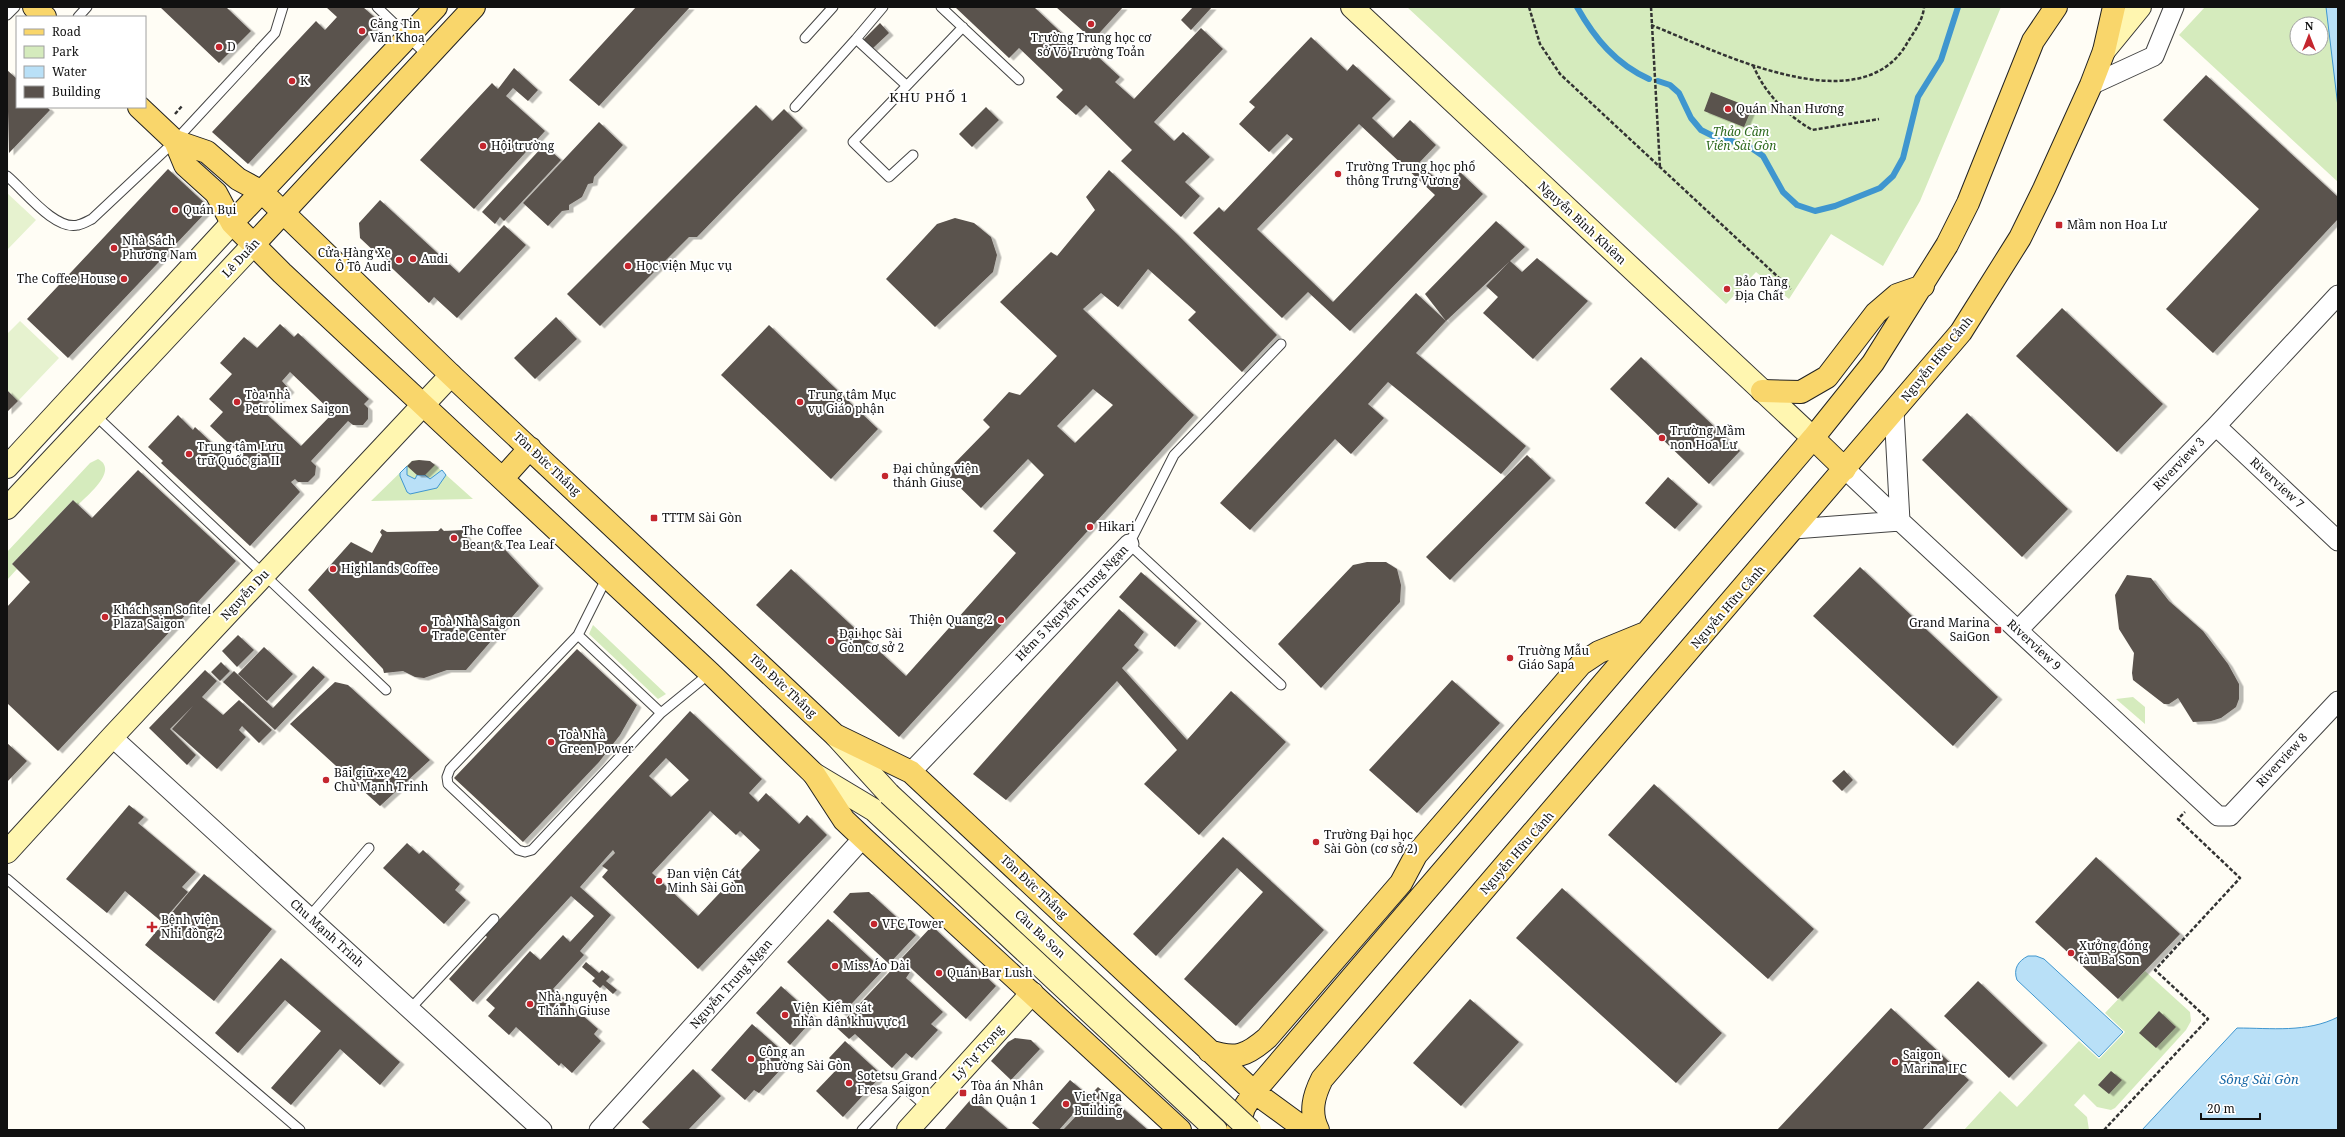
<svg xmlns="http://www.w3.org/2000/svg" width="2345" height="1137" font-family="'Noto Serif',serif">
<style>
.green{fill:#d5ebbd;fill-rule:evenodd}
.pitch{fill:#e6f2cf}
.water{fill:#b9e0f7;stroke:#3f96cf}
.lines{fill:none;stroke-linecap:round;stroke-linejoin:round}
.stream{stroke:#3f96cf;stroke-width:6}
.building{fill:#5a524d;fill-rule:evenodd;filter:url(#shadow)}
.lane-casing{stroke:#444;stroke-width:11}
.street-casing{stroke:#444;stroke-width:21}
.secondary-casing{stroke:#333;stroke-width:24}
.primary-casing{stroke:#222;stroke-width:24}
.path{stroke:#333;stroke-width:2.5;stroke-dasharray:4 2;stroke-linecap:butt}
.lane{stroke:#fff;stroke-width:9}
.street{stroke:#fff;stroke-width:19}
.secondary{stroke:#fff6b0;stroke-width:22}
.primary{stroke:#f9d66b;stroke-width:22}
.secondary-bridge-casing{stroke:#333;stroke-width:24;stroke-linecap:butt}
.secondary-bridge{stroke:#fff6b0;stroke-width:22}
.poi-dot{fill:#c4262e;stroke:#fff;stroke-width:1.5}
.labels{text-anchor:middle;stroke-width:4;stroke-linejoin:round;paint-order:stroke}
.poi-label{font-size:12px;fill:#111;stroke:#fff;text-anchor:start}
.park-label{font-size:12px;font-style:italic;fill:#2f6b1f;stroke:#fff}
.street-label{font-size:12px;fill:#111;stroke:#fff}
.neighbourhood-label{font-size:13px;letter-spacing:1px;fill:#111;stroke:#fff}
.water-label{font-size:13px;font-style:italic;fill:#1768a6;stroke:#fff}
</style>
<defs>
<filter id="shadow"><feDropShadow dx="4.5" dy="2.5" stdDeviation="0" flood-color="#0004"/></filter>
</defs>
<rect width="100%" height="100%" fill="#fffdf5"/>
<path class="green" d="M1407,7H2001L1920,201L1883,266L1831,234L1789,299L1756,272L1726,304Z
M2205,7H2338V182L2179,35ZM2297,24H2321V48H2297Z
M98,459C119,470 88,495 78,505L73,500L12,564L17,569L7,580V552L90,463Z
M419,460L435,465L473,499L371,501L412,461Z
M593,625L666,694L658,699L589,634Z
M2133,697L2145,707V724L2116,699Z
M2145,971L2190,1012L2191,1021L2186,1030L2115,1108L2111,1110L2097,1107L2084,1094L2074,1105L2087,1117L2089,1130H1964L2000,1091L2017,1107L2079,1041L2099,1059L2125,1032L2105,1013Z"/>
<path class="pitch" d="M7,193L36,220L7,250Z
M20,321L59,358L18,401L7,390V334Z"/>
<path class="water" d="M2326,7H2338V107Z
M407,466V475L415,479L417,475H425L430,479L442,470L446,475L437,488L410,494L407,492L400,476V473Z
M2028,956H2036L2044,959L2123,1032L2099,1057L2017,980C2013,969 2018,961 2028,956Z
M2338,1017V1130H2142L2237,1028C2271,1028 2307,1033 2338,1017Z"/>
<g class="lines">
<path class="stream" d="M1577,7C1595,39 1616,64 1649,79
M1658,81L1670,85L1679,93L1691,118L1701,130L1715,137L1747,145L1763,156L1783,192L1797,205L1815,211L1835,206L1880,188L1893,176L1903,158L1918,97L1941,60L1958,7"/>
</g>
<path class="building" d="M160,7H226L251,31L219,63Z
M326,7H363L380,22L248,164L212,132L316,21L325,30L337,17Z
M636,7H690L599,106L569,80Z
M955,7H1034L1090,60L1095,54L1120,77L1115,82L1134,99L1201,28L1223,49L1154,122L1174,141L1183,132L1210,157L1185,182L1200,196L1181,217L1121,161L1132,150L1086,105L1076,115L1056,97L1063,90L1019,48L1009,58Z
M1056,7H1123L1093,40Z
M1193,7H1212L1191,30L1181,20Z
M880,23L889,33L872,49L863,40Z
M1311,37L1347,71L1353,64L1391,99L1372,118L1393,138L1410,120L1436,145L1419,163L1444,186L1459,171L1483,194L1350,331L1308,292L1282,318L1193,233L1219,207L1224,212L1293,139L1287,134L1269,152L1239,124L1255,107L1249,102ZM1359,124L1435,195L1333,302L1257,229Z
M514,68L538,90L528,101L513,88L506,96L545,131L474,209L420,160L492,83L498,89Z
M7,70L17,79V107H47L50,110L9,153Z
M2206,75L2338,197V219L2213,353L2166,309L2259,209L2163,120Z
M1711,92L1752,108L1744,127L1704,111Z
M756,105L772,121L784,109L803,128L697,237H689L600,326L567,294Z
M986,107L999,120L972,147L959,134Z
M599,122L623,145L594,177L593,183L588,184L582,197L569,205V210L562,211L548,226L523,203Z
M544,145L561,160L504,221L500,217L495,224L482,212Z
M168,169L210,208L68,358L27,319Z
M1109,170L1178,235L1277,335L1242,372L1188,320L1196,312L1148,269L1118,307L1101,293L1083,309L1194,415L899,737L756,605L791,569L906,676L1016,553L993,531L1044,475L1028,459L981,508L945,473L990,427L983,420L1009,392L1020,395L1057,356L1000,302L1051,252L1057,256L1095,210L1086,197ZM1093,389L1113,405L1075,443L1057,426Z
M380,200L459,273L504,225L526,245L457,318L434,297L429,303L360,238L359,223Z
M955,218L974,223L991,237L997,255L993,272L935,327L886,279L937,224Z
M1496,221L1525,247L1446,321L1425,294Z
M1537,258L1588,301L1533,359L1483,313L1498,297L1486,286L1510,261L1522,272Z
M1416,293L1446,321L1416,353L1526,446L1501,474L1388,382L1368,404L1384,418L1351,454L1335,439L1250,530L1220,503Z
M2062,308L2163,404L2117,452L2016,356Z
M556,317L577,339L535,379L514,358Z
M280,324L294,337L298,333L369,399L364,404L368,408V419L363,425H353L348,421L311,461L316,466L315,475L308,482H298L295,479L291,482L300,492L250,546L161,463L163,461L148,447L178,415L193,430L195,427L231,461L239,453L210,426L223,412L209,399L232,374L220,363L244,337L257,348ZM290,372L333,413L301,446L258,406L267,397L275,405L290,390L282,381Z
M769,325L878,429L831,479L721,375Z
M1641,357L1740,451L1709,484L1610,389Z
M7,390L18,401L7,412Z
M1967,413L2068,509L2022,557L1922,460Z
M1527,455L1551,478L1450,580L1426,557Z
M419,460L430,461L435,465L425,475H417L407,466L412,461Z
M138,470L236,561L58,751L7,703V607L30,582L12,564L73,500L92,518Z
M1668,477L1698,504L1675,529L1645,503Z
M441,528L444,531L463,530L475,552L496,540L539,586L466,670H447L424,678L415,677L403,671L384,673L383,669L308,590L351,542L372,553L382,535L380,532L382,529L387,532L438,531Z
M1367,562H1386L1397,569L1401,585L1400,602L1321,688L1278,644L1353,565Z
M1860,567L1998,697L1953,746L1813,616Z
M1141,572L1197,621L1175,647L1119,597Z
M2127,575L2151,578L2169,601L2203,631L2228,664L2239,684V699L2236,707L2221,718L2211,721L2193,722L2178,698L2169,704H2164L2133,680L2132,673L2134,653L2119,629L2115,595Z
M1119,609L1144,632L1134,645L1139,650L1122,668L1187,740L1231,691L1286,742L1199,835L1144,784L1177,750L1117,681L1006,800L973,774Z
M238,635L254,650L237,667L222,651Z
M264,647L293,674L267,701L238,674Z
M577,649L637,705L620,735L599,762L523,842L454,778Z
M221,662L230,671L220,681L211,672Z
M313,666L325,677L275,730L223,682L234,671L273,708Z
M205,670L217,681L202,697L223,715L239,700L272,730L259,743L242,726L239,730L246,737L217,769L172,729L193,706L170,729L196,755L187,765L149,728Z
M1452,680L1500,723L1417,813L1369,770Z
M335,682L348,685L430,760L380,806L290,724Z
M690,711L762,779L749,793L758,802L766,793L799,824L807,815L827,835L698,969L602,877L608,870L602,866L615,853L613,850L580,887L611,915L580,951L584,955L553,989L598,1029L594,1034L601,1041L572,1073L561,1063L559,1066L516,1027L509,1035L488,1016L495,1008L486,1000L530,951L540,960L563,935L570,942L594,916L571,896L473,1002L449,979L487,937L485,935ZM666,758L689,780L671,797L649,776ZM710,811L736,835L740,831L760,850L698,916L652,873Z
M7,743L27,761L7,782Z
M1844,770L1853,780L1842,791L1832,781Z
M1654,784L1814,929L1768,979L1608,835Z
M129,805L144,817L138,823L196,872L182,887L188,892L162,922L125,891L107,913L66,879Z
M1223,837L1324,930L1236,1026L1184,979L1263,892L1237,868L1156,956L1133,934Z
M407,843L419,854L423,850L460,884L455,890L466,900L444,924L383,868Z
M2096,857L2180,934L2118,999L2035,922Z
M204,874L272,929L214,1001L145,945Z
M1562,888L1722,1033L1676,1083L1516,938Z
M869,892L916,935L889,964L833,912L850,893Z
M828,919L883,970L842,1014L787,962Z
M932,926L996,986L966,1019L901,959Z
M281,958L400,1062L380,1085L340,1049L291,1105L271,1088L321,1031L285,1000L238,1053L215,1033Z
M586,962L599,973L602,970L610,977L606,981L617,990L613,994L603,985L600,988L592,981L595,978L582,967Z
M899,962L910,972L906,978L943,1012L931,1024L938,1030L912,1058L906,1053L892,1068L855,1034L849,1039L837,1028Z
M1978,981L2043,1043L2009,1078L1944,1016Z
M781,986L815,1017L790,1045L756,1013Z
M1470,999L1519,1042L1461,1106L1413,1063Z
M1891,1008L1969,1080L1936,1115L1922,1130H1777Z
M2159,1011L2176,1027L2156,1048L2139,1033Z
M752,1024L786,1054L778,1064L782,1068L759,1093L754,1090L745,1100L711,1070Z
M1015,1038L1031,1040L1040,1049L1011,1080L991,1061L1008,1042Z
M845,1041L882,1075L843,1117L816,1091L839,1067L829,1058Z
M693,1069L721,1096L688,1130H651L642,1122Z
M2111,1071L2122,1080L2109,1094L2098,1085Z
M1070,1080L1089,1096L1098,1087L1148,1130H1063L1078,1114L1075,1112L1059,1130H1041L1032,1123Z
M972,1098L1009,1130H944Z"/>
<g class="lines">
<defs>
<path id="lane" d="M377,7L428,56
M883,7L856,39L906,85
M941,7L1019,80
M7,15L15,7
M78,17L87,7
M805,38L833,7
M795,107L856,39
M913,155L889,177L853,142L963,27
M7,176C24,190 55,231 78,225C83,224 88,221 92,219L175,141L275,33L283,7
M1281,344L1174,455L1129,544L1281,685
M95,415L386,690
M607,577L578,635L661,713L710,673
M578,635L450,769L447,777L448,784L518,850L525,852L532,850L661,713
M7,879L300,1130
M309,917L369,848
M410,1009L494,919
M862,1130L903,1086L928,1108"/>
<path id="street" d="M2091,85L2154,56L2174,7
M1894,411L1900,521
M2216,426L2338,541
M1845,469L1900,521L2218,816H2230L2338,701
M1794,529L1900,521
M2018,630L2216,426L2338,295
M112,737L542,1130
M911,772L1129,544
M599,1130L863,838"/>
<path id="secondary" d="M1352,7L1813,438
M2104,51L2140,7
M7,467L232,223
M7,508L253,245
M836,736L889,794
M814,774L874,810L1216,1130
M7,852L112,737L451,375
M908,1130L1032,993"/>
<path id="primary" d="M34,7L45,17
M139,107L175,141L185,165L216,193L232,223L282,273L710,673L814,774L844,820L863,838L1180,1130
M175,141L207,152L238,179L262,192L451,375L835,735L911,772L1254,1092L1306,1130
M232,223L436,7
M253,245L474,7
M1762,391L1801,392L1827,377L1876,313L1897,295L1923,286
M1813,438L1845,469
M503,478L530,448
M1209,1051C1236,1060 1246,1056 1267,1038L1401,883L1416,855L1581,664L1599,652L1643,634
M1237,1130L1244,1108L1254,1092L1813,438L1873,363L1947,245L1968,203L2033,41L2056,7
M1318,1130C1309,1112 1314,1095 1322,1079L1961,332L2020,238L2044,189L2091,85L2104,51L2114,7"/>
</defs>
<use href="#lane" class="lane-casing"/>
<use href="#street" class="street-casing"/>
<use href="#secondary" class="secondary-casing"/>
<use href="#primary" class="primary-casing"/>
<path class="path" d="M1529,7L1540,44L1560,74L1791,289
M1651,7L1660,168
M1651,25C1715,50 1858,125 1906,45C1913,33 1923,21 1924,7
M1753,65C1765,94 1785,113 1812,130L1879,119
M175,114L182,106
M2104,1130L2208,1019L2155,970L2240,878L2178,819L2185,812"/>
<use href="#lane" class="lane"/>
<use href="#street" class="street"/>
<use href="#secondary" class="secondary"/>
<use href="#primary" class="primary"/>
<defs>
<path id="secondary-bridge" d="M889,794L1250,1130"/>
</defs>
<use href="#secondary-bridge" class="secondary-bridge-casing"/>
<use href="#secondary-bridge" class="secondary-bridge"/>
</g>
<g class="poi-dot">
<circle cx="1091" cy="24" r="4"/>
<circle cx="362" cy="31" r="4"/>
<circle cx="219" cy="47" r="4"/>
<circle cx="292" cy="81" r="4"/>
<circle cx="1728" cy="109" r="4"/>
<circle cx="483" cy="146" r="4"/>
<circle cx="1338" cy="174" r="4"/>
<circle cx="175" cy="210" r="4"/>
<rect x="2055" y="221" width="8" height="8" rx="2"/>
<circle cx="114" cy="248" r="4"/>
<circle cx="413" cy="259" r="4"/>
<circle cx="399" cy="260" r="4"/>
<circle cx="628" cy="266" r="4"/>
<circle cx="124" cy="279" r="4"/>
<circle cx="1727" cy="289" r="4"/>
<circle cx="237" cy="402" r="4"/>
<circle cx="800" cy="402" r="4"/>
<circle cx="1662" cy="438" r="4"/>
<circle cx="189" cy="454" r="4"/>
<circle cx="885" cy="476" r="4"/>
<rect x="650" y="514" width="8" height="8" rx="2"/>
<circle cx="1090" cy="527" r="4"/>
<circle cx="454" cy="538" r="4"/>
<circle cx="333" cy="569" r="4"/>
<circle cx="105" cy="617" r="4"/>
<circle cx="1001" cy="620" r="4"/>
<circle cx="424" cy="629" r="4"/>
<rect x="1994" y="626" width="8" height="8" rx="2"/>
<circle cx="831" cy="641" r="4"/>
<circle cx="1510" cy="658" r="4"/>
<circle cx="551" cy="742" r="4"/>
<circle cx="326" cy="780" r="4"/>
<circle cx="1316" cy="842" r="4"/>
<circle cx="659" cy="881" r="4"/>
<circle cx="874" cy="924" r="4"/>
<path d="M150 921h4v4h4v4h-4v4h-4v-4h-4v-4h4z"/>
<circle cx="2071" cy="953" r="4"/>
<circle cx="835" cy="966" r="4"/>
<circle cx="939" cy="973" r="4"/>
<circle cx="530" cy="1004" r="4"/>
<circle cx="785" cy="1015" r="4"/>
<circle cx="751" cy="1059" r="4"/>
<circle cx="1895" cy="1062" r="4"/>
<circle cx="849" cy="1083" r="4"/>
<rect x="959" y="1089" width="8" height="8" rx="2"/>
<circle cx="1066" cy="1104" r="4"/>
</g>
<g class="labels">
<g class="poi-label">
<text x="370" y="28">Căng Tin<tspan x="370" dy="14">Văn Khoa</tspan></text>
<text x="1091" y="42" text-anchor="middle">Trường Trung học cơ<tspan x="1091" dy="14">sở Võ Trường Toản</tspan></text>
<text x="227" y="51">D</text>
<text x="300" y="85">K</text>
<text x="1736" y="113">Quán Nhan Hương</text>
<text x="491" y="150">Hội trường</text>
<text x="1346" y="171">Trường Trung học phổ<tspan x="1346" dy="14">thông Trưng Vương</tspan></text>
<text x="183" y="214">Quán Bụi</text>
<text x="2067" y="229">Mầm non Hoa Lư</text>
<text x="122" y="245">Nhà Sách<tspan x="122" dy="14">Phương Nam</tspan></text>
<text x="391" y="257" text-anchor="end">Cửa Hàng Xe<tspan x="391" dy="14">Ô Tô Audi</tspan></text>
<text x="421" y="263">Audi</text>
<text x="636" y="270">Học viện Mục vụ</text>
<text x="116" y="283" text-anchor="end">The Coffee House</text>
<text x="1735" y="286">Bảo Tàng<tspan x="1735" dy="14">Địa Chất</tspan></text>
<text x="245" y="399">Tòa nhà<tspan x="245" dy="14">Petrolimex Saigon</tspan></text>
<text x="808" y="399">Trung tâm Mục<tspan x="808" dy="14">vụ Giáo phận</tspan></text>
<text x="1670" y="435">Trường Mầm<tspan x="1670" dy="14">non Hoa Lư</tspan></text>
<text x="197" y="451">Trung tâm Lưu<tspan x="197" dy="14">trữ Quốc gia II</tspan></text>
<text x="893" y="473">Đại chủng viện<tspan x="893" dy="14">thánh Giuse</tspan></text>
<text x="662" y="522">TTTM Sài Gòn</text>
<text x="1098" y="531">Hikari</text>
<text x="462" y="535">The Coffee<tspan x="462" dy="14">Bean &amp; Tea Leaf</tspan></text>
<text x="341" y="573">Highlands Coffee</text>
<text x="113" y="614">Khách sạn Sofitel<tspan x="113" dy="14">Plaza Saigon</tspan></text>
<text x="993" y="624" text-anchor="end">Thiện Quang 2</text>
<text x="432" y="626">Toà Nhà Saigon<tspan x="432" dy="14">Trade Center</tspan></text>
<text x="1990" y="627" text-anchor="end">Grand Marina<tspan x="1990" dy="14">SaiGon</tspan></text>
<text x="839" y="638">Đại học Sài<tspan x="839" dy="14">Gòn cơ sở 2</tspan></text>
<text x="1518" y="655">Truờng Mẫu<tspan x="1518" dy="14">Giáo Sapa</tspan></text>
<text x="559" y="739">Toà Nhà<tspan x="559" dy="14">Green Power</tspan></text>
<text x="334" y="777">Bãi giữ xe 42<tspan x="334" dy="14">Chu Mạnh Trinh</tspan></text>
<text x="1324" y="839">Trường Đại học<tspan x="1324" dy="14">Sài Gòn (cơ sở 2)</tspan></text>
<text x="667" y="878">Đan viện Cát<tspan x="667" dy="14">Minh Sài Gòn</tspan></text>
<text x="161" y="924">Bệnh viện<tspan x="161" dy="14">Nhi đồng 2</tspan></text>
<text x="882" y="928">VFC Tower</text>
<text x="2079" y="950">Xưởng đóng<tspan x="2079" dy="14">tàu Ba Son</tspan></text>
<text x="843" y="970">Miss Áo Dài</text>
<text x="947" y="977">Quán Bar Lush</text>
<text x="538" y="1001">Nhà nguyện<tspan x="538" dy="14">Thánh Giuse</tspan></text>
<text x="793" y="1012">Viện Kiểm sát<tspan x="793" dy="14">nhân dân khu vực 1</tspan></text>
<text x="759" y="1056">Công an<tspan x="759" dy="14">phường Sài Gòn</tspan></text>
<text x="1903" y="1059">Saigon<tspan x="1903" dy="14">Marina IFC</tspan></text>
<text x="857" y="1080">Sotetsu Grand<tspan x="857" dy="14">Fresa Saigon</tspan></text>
<text x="971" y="1090">Tòa án Nhân<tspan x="971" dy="14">dân Quận 1</tspan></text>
<text x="1074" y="1101">Viet Nga<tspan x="1074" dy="14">Building</tspan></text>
</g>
<g class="park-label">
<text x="1741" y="136">Thảo Cầm<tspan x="1741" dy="14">Viên Sài Gòn</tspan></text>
</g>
<g class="street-label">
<text transform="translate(1582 223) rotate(43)" y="4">Nguyễn Bỉnh Khiêm</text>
<text transform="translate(241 258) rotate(-47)" y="4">Lê Duẩn</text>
<text transform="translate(1937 359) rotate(-51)" y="4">Nguyễn Hữu Cảnh</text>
<text transform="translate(547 464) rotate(43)" y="4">Tôn Đức Thắng</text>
<text transform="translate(2179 464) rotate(-46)" y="4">Riverview 3</text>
<text transform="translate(2277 483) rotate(43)" y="4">Riverview 7</text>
<text transform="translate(245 595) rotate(-47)" y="4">Nguyễn Du</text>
<text transform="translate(1072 603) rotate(-46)" y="4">Hẻm 5 Nguyễn Trung Ngạn</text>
<text transform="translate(1728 607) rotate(-49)" y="4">Nguyễn Hữu Cảnh</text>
<text transform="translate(2034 645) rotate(43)" y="4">Riverview 9</text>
<text transform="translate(783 686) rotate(43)" y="4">Tôn Đức Thắng</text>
<text transform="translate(2282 760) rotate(-47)" y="4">Riverview 8</text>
<text transform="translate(1517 853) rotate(-49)" y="4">Nguyễn Hữu Cảnh</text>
<text transform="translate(1034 887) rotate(43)" y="4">Tôn Đức Thắng</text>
<text transform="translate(327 933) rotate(42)" y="4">Chu Mạnh Trinh</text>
<text transform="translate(1040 934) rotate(43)" y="4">Cầu Ba Son</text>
<text transform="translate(731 984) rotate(-48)" y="4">Nguyễn Trung Ngạn</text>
<text transform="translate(978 1053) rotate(-48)" y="4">Lý Tự Trọng</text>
</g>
<g class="neighbourhood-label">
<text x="929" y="102">KHU PHỐ 1</text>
</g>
<g class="water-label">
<text x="2259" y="1084">Sông Sài Gòn</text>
</g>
</g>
<rect width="2345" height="1137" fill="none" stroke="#111111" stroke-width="16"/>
<rect x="16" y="16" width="130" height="92" fill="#ffffff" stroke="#a0a0a0"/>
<rect x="24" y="29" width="20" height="6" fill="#f9d66b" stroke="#a0a0a0"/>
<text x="52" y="36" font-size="12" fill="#111111">Road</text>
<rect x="24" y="46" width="20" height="12" fill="#d5ebbd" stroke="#a0a0a0"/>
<text x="52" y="56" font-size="12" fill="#111111">Park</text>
<rect x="24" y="66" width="20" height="12" fill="#b9e0f7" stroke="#a0a0a0"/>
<text x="52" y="76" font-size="12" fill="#111111">Water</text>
<rect x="24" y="86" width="20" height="12" fill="#5a524d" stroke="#a0a0a0"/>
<text x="52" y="96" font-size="12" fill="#111111">Building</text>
<g transform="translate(2309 36)"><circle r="19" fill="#ffffff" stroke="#a0a0a0"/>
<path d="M0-3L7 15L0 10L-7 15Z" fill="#c4262e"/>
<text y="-6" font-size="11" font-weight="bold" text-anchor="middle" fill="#111111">N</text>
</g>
<path d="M2201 1113v6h59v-6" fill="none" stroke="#111111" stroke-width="2"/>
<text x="2207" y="1113" font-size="12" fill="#111111" stroke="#ffffff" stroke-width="3" paint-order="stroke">20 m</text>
</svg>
